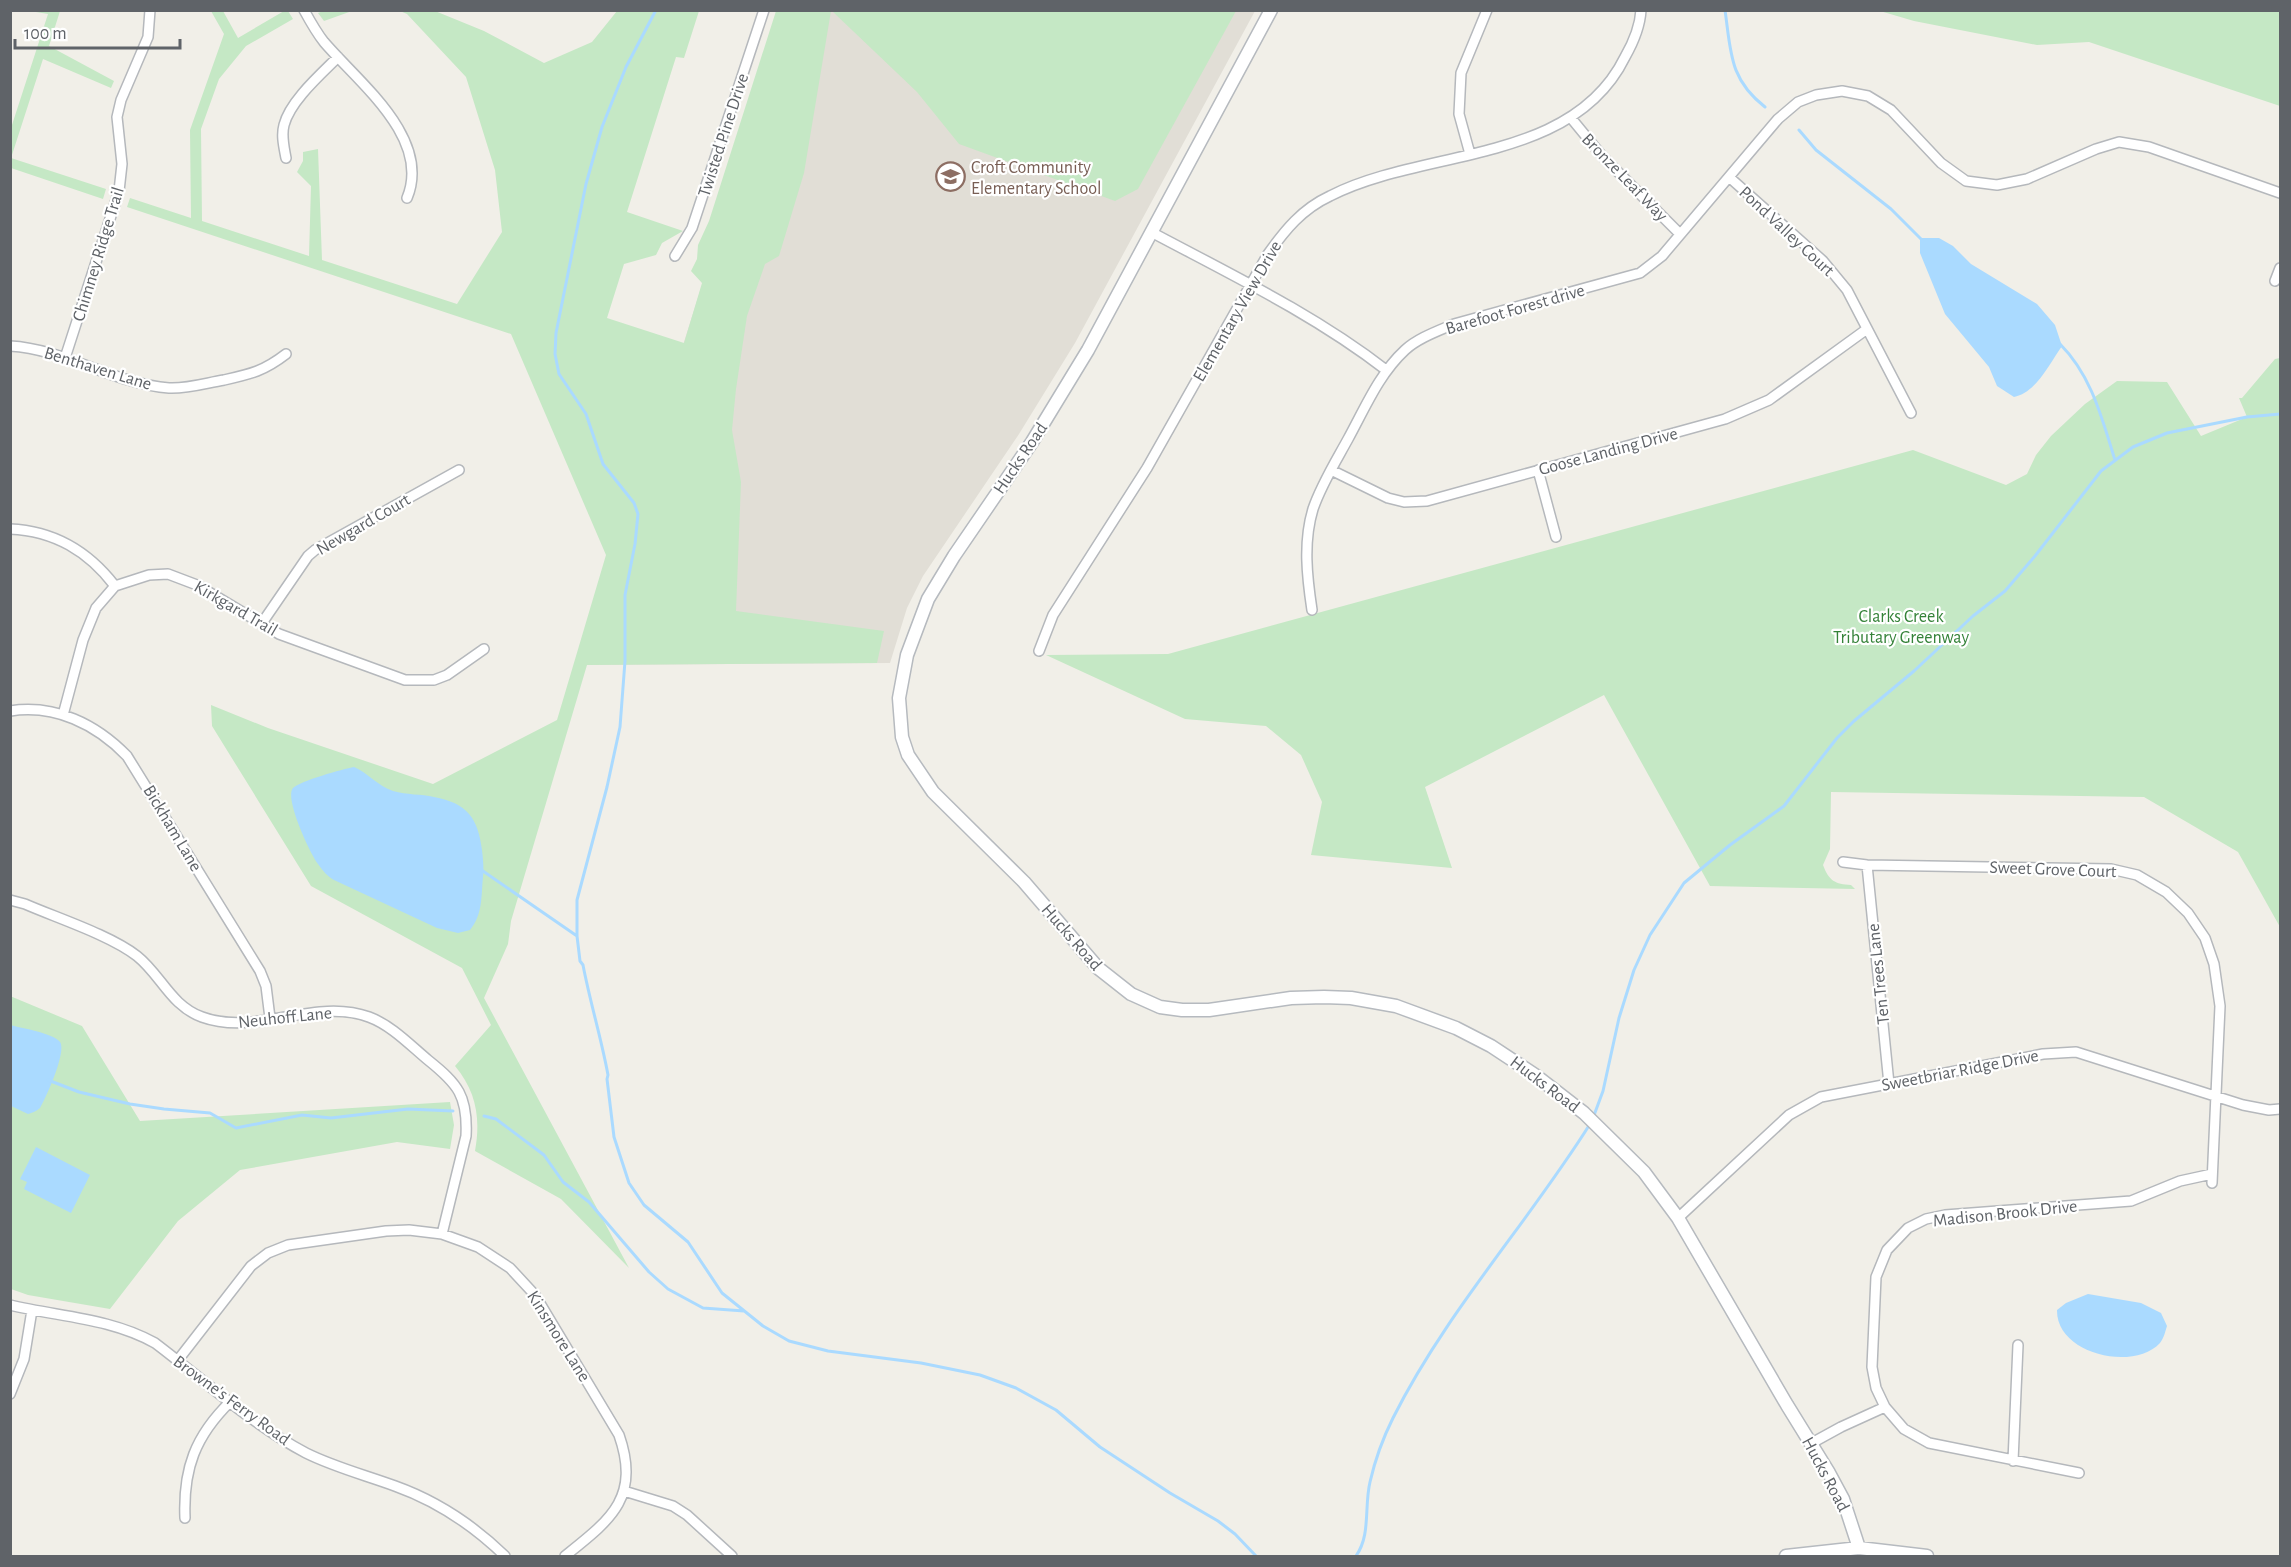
<svg xmlns="http://www.w3.org/2000/svg" width="2291" height="1567" font-family="'Alegreya Sans',sans-serif">
<style>
.education{fill:#e1ded6}
.green{fill:#c5e8c5}
.water{fill:#aadaff}
.lines{fill:none;stroke-linecap:round;stroke-linejoin:round}
.stream{stroke:#aadaff;stroke-width:3}
.minor-casing{stroke:#b5b8bc;stroke-width:12}
.secondary-casing{stroke:#b6babf;stroke-width:15}
.minor{stroke:#fff;stroke-width:9}
.secondary{stroke:#fff;stroke-width:12}
.labels{text-anchor:middle;stroke-width:4.5;stroke-linejoin:round;paint-order:stroke}
.street-label{font-size:18px;fill:#5f6368;stroke:#fff}
.education-label{font-size:18px;fill:#785e54;stroke:#fff;text-anchor:start}
.park-label{font-size:18px;fill:#348238;stroke:#fff}
</style>
<rect width="100%" height="100%" fill="#f1efe8"/>
<path class="education" d="M789,11H1255L1075,343L1019,434L923,576L907,608L890,663L587,665L670,386Z"/>
<path class="green" d="M326,10H352V11L324,21L318,13Z
M30,11H60L49,46L114,81L111,88L43,59L11,158L106,189L103,199L11,168V128L48,14Z
M211,11H223L238,38L284,11H288L293,19L246,46L219,79L201,129L202,221L309,256L311,186L297,172L303,161V152L318,149L322,260L457,304L502,232L495,170L466,77L407,14L400,11H435L484,31L544,63L592,42L617,11H699L684,58L676,57L627,212L683,231L662,243L656,255L624,264L607,318L684,343L702,283L691,271L697,259L698,245L709,221L776,11H831L804,173L779,256L765,264L747,316L736,389L732,430L741,482L736,611L884,631L877,663L587,665L511,921L508,944L484,998L629,1268L561,1199L475,1151C481,1118 476,1091 455,1066L491,1025L462,968L311,886L212,726L211,705L268,728L433,784L557,720L606,555L511,334L127,207L130,198L191,218L190,130L224,34Z
M832,11H1236L1138,189L1115,201L959,144L917,92Z
M1880,11H2280V106L2089,42L2037,45L1914,21Z
M2280,358V927L2238,852L2144,797L1831,792L1830,849L1823,865C1829,881 1835,884 1851,885L1855,889L1710,886L1604,695L1425,787L1452,868L1311,855L1322,802L1301,755L1266,726L1185,719L1046,655L1168,654L1913,450L2006,485L2027,474L2036,455L2051,436L2085,404L2117,381L2167,382L2201,436L2247,417L2239,398H2242L2275,359Z
M10,996L82,1026L140,1121L450,1102L454,1125L450,1149L397,1142L240,1170L178,1221L110,1309L28,1295L11,1289Z"/>
<path class="water" d="M1920,238H1939L1953,246L1971,264L2037,304L2055,325L2062,346C2050,363 2036,393 2014,397L1997,386L1989,367L1945,314L1920,253Z
M354,767C368,773 378,786 393,791C407,795 421,794 434,797C467,803 478,818 482,850C483,859 484,868 483,877C481,897 483,914 470,930L458,933L437,928L334,880C327,876 323,871 318,864C310,853 284,798 293,788C300,781 343,769 354,767Z
M10,1025C21,1028 53,1033 60,1042C67,1051 46,1098 40,1108C37,1111 32,1113 28,1114L11,1106Z
M36,1147L90,1175L71,1213L24,1189L27,1182L20,1179Z
M2088,1294L2141,1303L2161,1313L2167,1326C2165,1332 2164,1338 2160,1343C2133,1372 2056,1354 2057,1310L2066,1303Z"/>
<g class="lines">
<path class="stream" d="M656,10L626,67L602,127L586,184L556,333L555,354L559,374L586,414L603,464L634,503L638,514L635,544L625,595V661L620,727L607,787L577,900V936L580,961L583,965C590,1002 601,1037 608,1075L607,1079L614,1137L629,1183L644,1205L688,1242L722,1293L763,1326L789,1341L828,1351L921,1363L980,1375L1016,1388L1056,1410L1100,1447L1170,1493L1218,1521L1235,1534L1256,1556
M1725,10C1731,52 1729,79 1765,107
M1799,130L1816,150L1891,209L1921,239
M2060,344C2092,376 2102,419 2115,460
M480,869L577,936
M48,1080L79,1092L130,1104L164,1109L210,1113L236,1128L302,1115L331,1118L408,1109L453,1111
M484,1116L496,1119L544,1155L563,1182L589,1202L649,1272L668,1289L703,1308L744,1311
M1593,1118L1603,1091L1619,1018L1634,970L1650,935L1684,883L1730,845L1784,806L1837,738L1854,721L1914,671L1973,616L2005,591L2035,556L2101,471L2133,447L2167,433L2247,417L2280,414
M1356,1556C1371,1535 1364,1507 1370,1482C1375,1460 1383,1438 1393,1418C1446,1312 1528,1223 1590,1124"/>
<defs>
<path id="minor" d="M304,10C310,21 316,32 324,42C358,82 432,138 407,198
M1571,118L1603,157L1680,234
M1470,154L1459,114L1461,73L1487,10
M286,158C284,147 281,136 284,125C290,101 321,74 338,57
M1729,177L1823,261L1847,290L1911,413
M1153,233C1232,275 1315,315 1386,370
M675,256L692,228L764,10
M2275,281L2280,268
M10,346C65,349 114,384 169,388C187,389 206,383 224,380C251,374 264,371 286,354
M65,358L119,191L122,164L117,117L121,100L148,37L150,10
M1331,470L1388,498L1404,502L1427,501L1725,419L1769,400L1867,329
M1538,470L1556,537
M10,529C55,531 88,551 115,586
M1312,610C1307,577 1303,542 1313,509C1321,485 1336,461 1348,439C1365,408 1379,374 1405,350C1418,338 1438,331 1454,324L1640,273L1662,256L1778,119L1798,102L1816,95L1842,91L1868,96L1891,110L1941,163L1966,181L1997,185L2027,179L2096,149L2119,142L2149,147L2280,193
M262,623L308,556L315,550L459,470
M1039,651L1053,615L1147,468L1268,254C1285,230 1302,209 1330,196C1423,148 1572,165 1625,57C1633,43 1640,27 1641,10
M10,711C55,704 96,724 127,756L260,971L266,986L270,1018
M63,715L83,640L96,608L115,586L149,575L168,574L197,585L279,634L405,680H434L447,675L484,649
M1843,862L1867,865L2111,869L2137,875L2166,892L2188,913L2205,938L2214,964L2220,1006L2212,1183
M1867,865L1889,1084
M10,900L25,904C57,918 110,935 137,956C161,975 171,1006 202,1017C257,1037 314,997 369,1017C391,1025 410,1045 428,1060C458,1084 468,1096 466,1136L442,1234
M1678,1218L1789,1115L1821,1097L2043,1054L2076,1052L2243,1105L2269,1110L2280,1109
M10,1305C60,1317 110,1318 155,1343C204,1380 251,1424 306,1453C334,1467 365,1475 395,1486C437,1501 474,1526 505,1556
M178,1360L251,1266L268,1253L288,1245L386,1231L409,1230L442,1234L478,1247L510,1268L535,1295L619,1435C641,1498 610,1520 565,1556
M10,1394L24,1359L32,1310
M1810,1444L1841,1427L1885,1407
M2013,1461L2018,1345
M2079,1473L1929,1443L1904,1429L1885,1407L1876,1388L1872,1367L1876,1277L1887,1250L1908,1228L1926,1219L1945,1215L2131,1201L2180,1181L2212,1174
M624,1491L673,1506L687,1515L732,1556
M185,1518C183,1469 195,1436 231,1401"/>
<path id="secondary" d="M1271,10L1088,350L1032,442L954,556L928,599L907,655L899,698L902,737L908,755L933,792L1024,882L1098,968L1131,994L1160,1007L1182,1010H1209L1291,998L1324,997L1351,998L1396,1006L1456,1028L1491,1046L1535,1075L1584,1113L1644,1172L1678,1218L1787,1405L1829,1473L1843,1499L1859,1548
M1786,1556L1859,1548L1927,1556"/>
</defs>
<use href="#minor" class="minor-casing"/>
<use href="#secondary" class="secondary-casing"/>
<use href="#minor" class="minor"/>
<use href="#secondary" class="secondary"/>
</g>
<defs>
<symbol id="school-ring" viewBox="-11 -11 22 22"><circle r="9.5" fill="#fff" stroke="#8d6e63" stroke-width="1.5"/><path d="M0-5L7-2L0 1L-7-2ZM-4 1L0 2.5L4 1V4Q0 6-4 4Z" fill="#8d6e63"/></symbol>
</defs>
<g fill-rule="evenodd">
<use href="#school-ring" x="934" y="160" width="33" height="33"/>
</g>
<g class="labels">
<g class="street-label">
<text transform="translate(723 135) rotate(-72)" y="6">Twisted Pine Drive</text>
<text transform="translate(1625 177) rotate(46)" y="6">Bronze Leaf Way</text>
<text transform="translate(1787 231) rotate(43)" y="6">Pond Valley Court</text>
<text transform="translate(98 254) rotate(-73)" y="6">Chimney Ridge Trail</text>
<text transform="translate(1515 309) rotate(-16)" y="6">Barefoot Forest drive</text>
<text transform="translate(1237 311) rotate(-60)" y="6">Elementary View Drive</text>
<text transform="translate(98 368) rotate(17)" y="6">Benthaven Lane</text>
<text transform="translate(1608 451) rotate(-15)" y="6">Goose Landing Drive</text>
<text transform="translate(1020 458) rotate(-56)" y="6">Hucks Road</text>
<text transform="translate(363 524) rotate(-30)" y="6">Newgard Court</text>
<text transform="translate(236 608) rotate(30)" y="6">Kirkgard Trail</text>
<text transform="translate(173 828) rotate(59)" y="6">Bickham Lane</text>
<text transform="translate(2053 869) rotate(2)" y="6">Sweet Grove Court</text>
<text transform="translate(1072 937) rotate(49)" y="6">Hucks Road</text>
<text transform="translate(1878 974) rotate(-96)" y="6">Ten Trees Lane</text>
<text transform="translate(285 1017) rotate(-6)" y="6">Neuhoff Lane</text>
<text transform="translate(1960 1070) rotate(-11)" y="6">Sweetbriar Ridge Drive</text>
<text transform="translate(1545 1084) rotate(37)" y="6">Hucks Road</text>
<text transform="translate(2005 1213) rotate(-6)" y="6">Madison Brook Drive</text>
<text transform="translate(559 1336) rotate(58)" y="6">Kinsmore Lane</text>
<text transform="translate(232 1400) rotate(36)" y="6">Browne's Ferry Road</text>
<text transform="translate(1826 1474) rotate(62)" y="6">Hucks Road</text>
</g>
<g class="education-label">
<text x="971" y="173">Croft Community<tspan x="971" dy="21">Elementary School</tspan></text>
</g>
<g class="park-label">
<text x="1901" y="622">Clarks Creek<tspan x="1901" dy="21">Tributary Greenway</tspan></text>
</g>
</g>
<rect width="2291" height="1567" fill="none" stroke="#5f6368" stroke-width="24"/>
<path d="M15 39v9h165v-9" fill="none" stroke="#5f6368" stroke-width="3"/>
<text x="24" y="39" font-size="18" fill="#5f6368" stroke="#ffffff" stroke-width="4.5" paint-order="stroke">100 m</text>
</svg>
